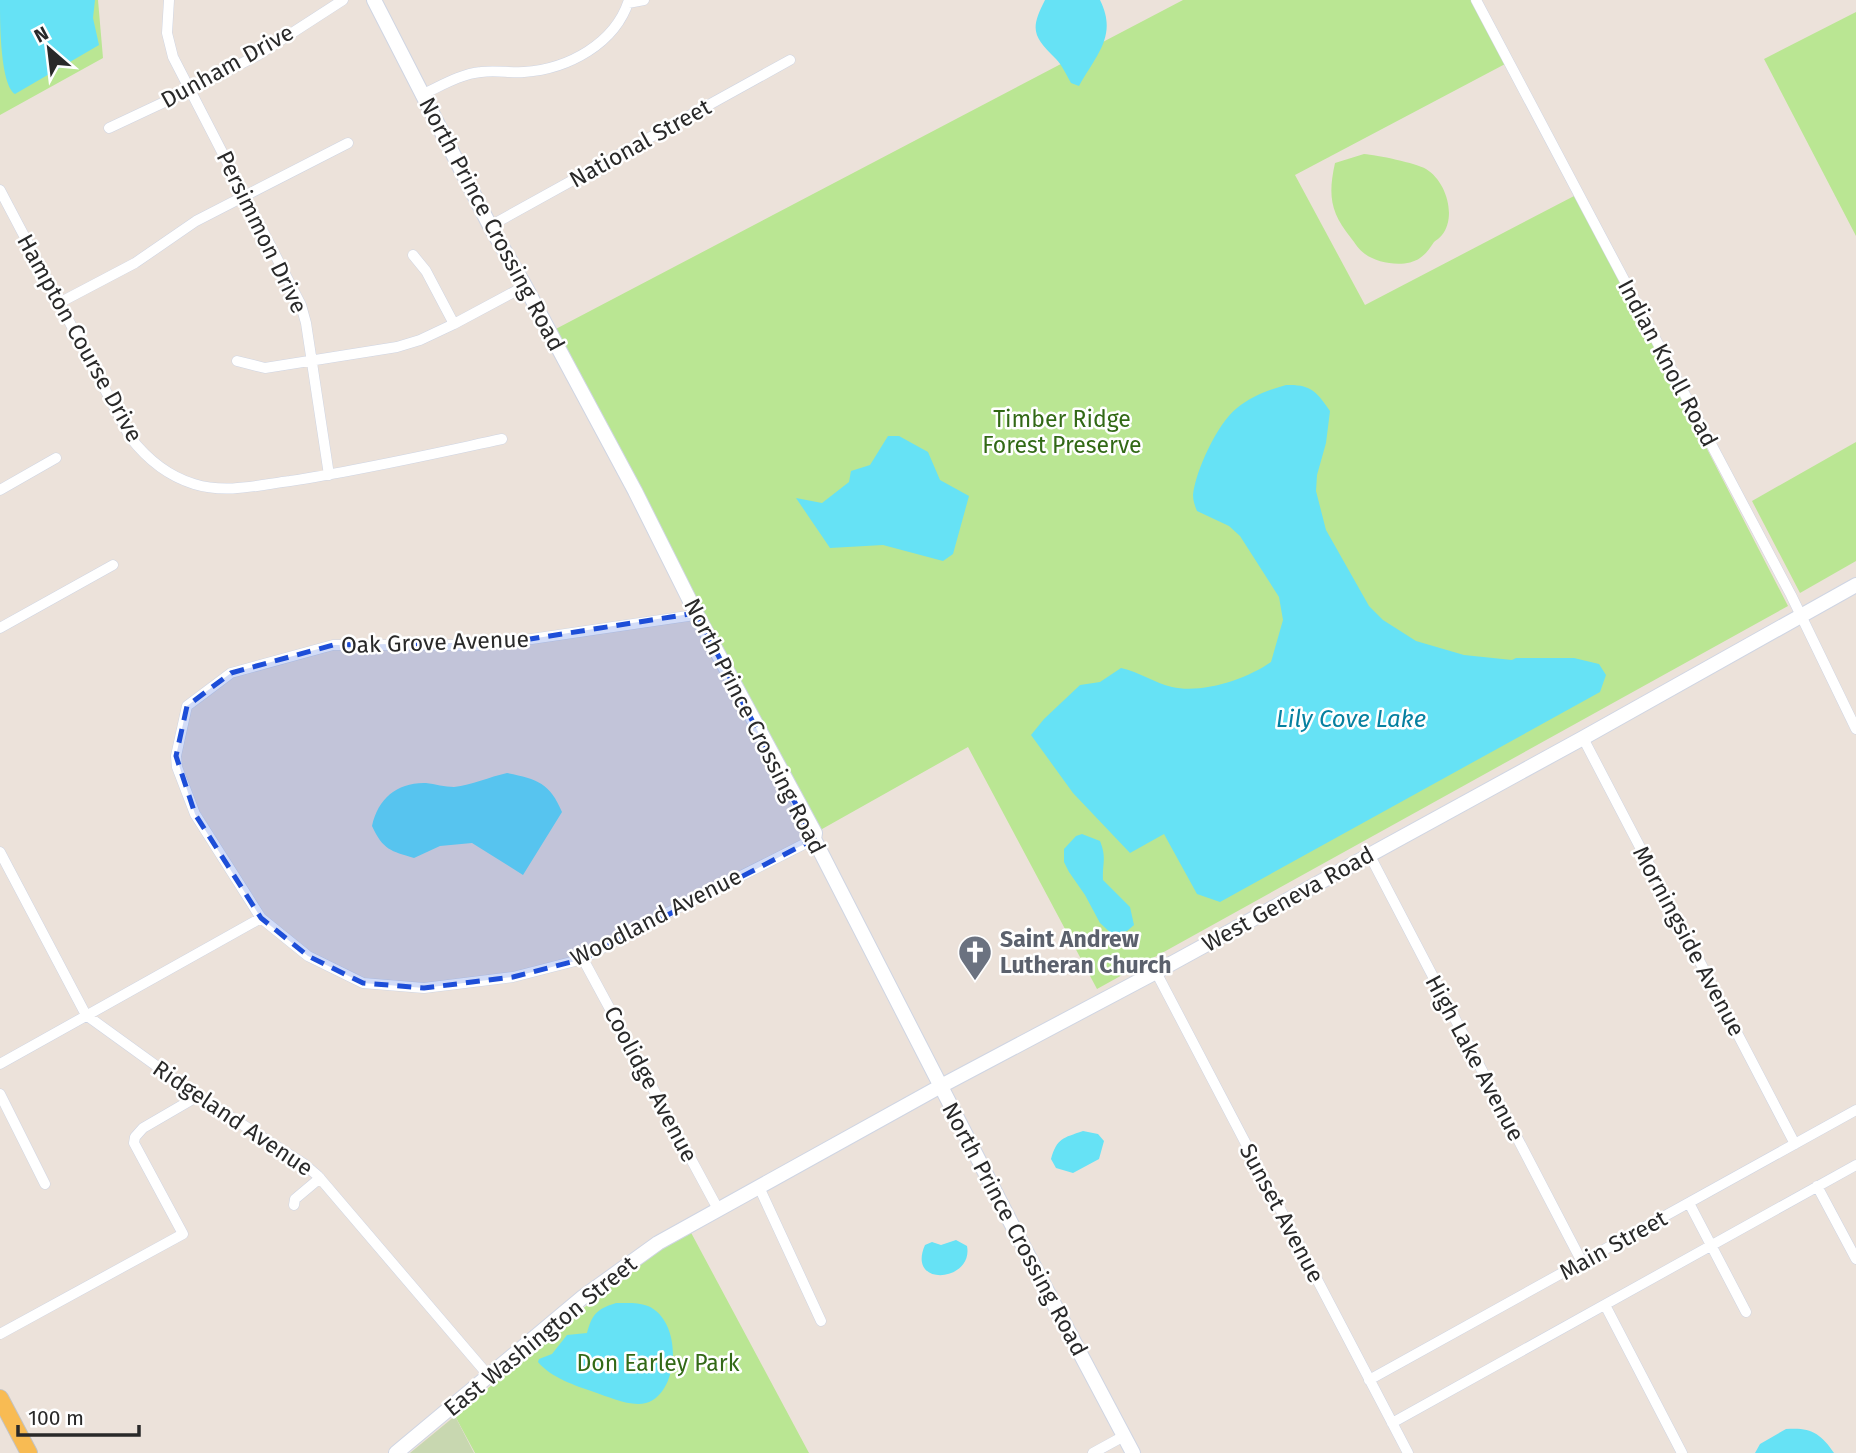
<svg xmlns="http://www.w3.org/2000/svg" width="1856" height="1453" font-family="'Fira Sans',sans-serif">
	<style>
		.green { fill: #bae693 }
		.cemetery { fill: #c8d7b0 }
		.water { fill: #66e2f5 }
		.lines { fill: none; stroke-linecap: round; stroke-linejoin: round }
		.street-casing { stroke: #cfd5e3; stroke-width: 11 }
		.secondary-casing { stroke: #cfd5e3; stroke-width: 16 }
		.primary-casing { stroke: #c3c3c3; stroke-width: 18 }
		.street { stroke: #fff; stroke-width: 10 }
		.secondary { stroke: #fff; stroke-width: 14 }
		.primary { stroke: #f8bb53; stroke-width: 16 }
		.marked { fill: #1d4ed8; fill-opacity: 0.2; stroke: #1d4ed8; stroke-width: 5; stroke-dasharray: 14 9; stroke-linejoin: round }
		.labels { text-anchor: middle; stroke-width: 5; stroke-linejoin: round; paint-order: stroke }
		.street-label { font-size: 23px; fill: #292929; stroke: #fff }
		.park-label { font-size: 23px; fill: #326916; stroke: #fff }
		.worship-label { font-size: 23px; font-weight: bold; fill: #5b616d; stroke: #fff; text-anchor: start }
		.water-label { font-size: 24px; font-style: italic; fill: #0680a0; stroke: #fff }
	</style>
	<rect width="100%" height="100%" fill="#ece2da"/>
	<path class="green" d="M0,0H98L103,58L0,115Z
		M1183,0H1474L1507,63L1295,175L1365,305L1576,195L1788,606L1097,989L968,747L815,833L550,332Z
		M1856,12V236L1764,59Z
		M1364,154C1377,155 1416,163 1426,169C1446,181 1457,216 1442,235C1440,238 1436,240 1434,242C1430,248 1426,254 1420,258C1406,268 1379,264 1365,254C1359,250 1355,243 1351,238C1330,212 1328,195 1335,163Z
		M1856,442V561L1800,593L1752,501Z
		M688,1227L809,1453H475L455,1416L581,1310Z"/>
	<path class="cemetery" d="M455,1416L474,1453H410Z"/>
	<path class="water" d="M0,0H95L93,18L99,45L15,94C0,84 0,20 0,0Z
		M1045,0H1100C1118,36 1096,55 1079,86L1071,83C1067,76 1062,65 1056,59C1034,37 1029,31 1045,0Z
		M1286,385C1311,384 1317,392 1330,411L1326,443L1317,475L1316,491L1326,530L1369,606L1383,620L1416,641L1464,655L1512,660L1516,658H1574L1599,664L1606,675L1600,692L1220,902L1197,894L1164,834L1130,853L1073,793L1031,735L1044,719L1080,685L1100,682L1121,668C1139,672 1155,683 1172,687C1202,694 1247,679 1271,662L1283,620L1279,597L1240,536L1229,526L1197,511C1195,506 1193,501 1193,495C1196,470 1217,424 1237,408C1252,396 1268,390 1286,385Z
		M888,436H899L928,452L940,480L969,496L953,554L943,561L883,545L830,548L796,498L822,503L849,482L851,471L870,465Z
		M507,773C537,779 550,783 562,812L523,875L472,843L440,846L414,858C391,851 383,850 372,826C378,798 398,782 426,783C435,784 445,787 454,787C472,785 489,777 507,773Z
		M1082,834L1100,841C1107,858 1102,864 1103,880L1130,907L1134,925L1127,931L1113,935L1100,923L1085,895L1069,872L1064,862V849L1076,836Z
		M1083,1131L1098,1134L1104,1141L1099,1159L1073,1173L1056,1168L1051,1159C1057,1138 1063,1138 1083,1131Z
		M956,1240L967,1246C974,1282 906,1288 925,1245L932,1242L941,1245Z
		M616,1303C626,1303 638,1302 648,1306C684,1322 679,1394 646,1403C630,1407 609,1397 594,1392C576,1386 550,1377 538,1362L539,1359L552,1354L567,1335L587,1333C592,1315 596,1309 616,1303Z
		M1786,1429C1810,1427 1821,1433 1834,1453H1755L1760,1444Z"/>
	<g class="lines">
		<g class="street-casing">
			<path id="street" d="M169,0L167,33L173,57L301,305L306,323L329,475
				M1476,0L1791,595L1856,729
				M628,3L644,0
				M421,95C441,86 460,74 481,72C496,70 510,73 524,72C568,69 615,44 629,0
				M109,128L190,90L258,55L343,0
				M0,190L130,437C147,459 168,476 194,484C226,494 259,485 290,481C362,470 432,454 502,439
				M490,226L790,60
				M413,255L426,271L454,324
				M59,303L135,263L196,221L348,143
				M237,361L265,368L397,347L420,340L454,324L525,286
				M0,490L56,458
				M696,613L688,616L511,642L480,645H333L231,673L187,706L176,756L177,767L195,814L261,918L308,956L363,983L424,988L513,977L583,959L640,927L814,839
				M0,628L113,565
				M1583,738L1795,1144
				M0,852L86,1015L198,1096L304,1164L318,1176L488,1375
				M1369,854L1582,1262
				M583,959L718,1209
				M1156,972L1408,1453
				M0,1064L261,918
				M0,1094L45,1184
				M1817,1186L1856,1259
				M759,1187L821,1321
				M1689,1203L1746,1312
				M294,1205L295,1199L320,1178
				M1605,1305L1682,1453
				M0,1334L183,1234L134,1143L135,1137L143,1128L198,1096
				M1369,1380L1856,1110
				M1392,1423L1856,1165
				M1093,1453L1124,1436"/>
		</g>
		<g class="secondary-casing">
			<path id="secondary" d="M374,0L490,226L525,286L635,491L696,613L815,833L814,839L1011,1223L1133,1453
				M396,1453L583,1297L658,1243L941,1086L1156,972L1583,738L1856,585"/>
		</g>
		<g class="primary-casing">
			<path id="primary" d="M0,1398L29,1453"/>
		</g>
		<use href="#street" class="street"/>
		<use href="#secondary" class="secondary"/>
		<use href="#primary" class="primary"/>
	</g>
	<path class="marked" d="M696,613L814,839L583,959L513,977L424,988L363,983L308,956L261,918L195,814L176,756L187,706L231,673L333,645L511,642Z"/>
	<defs>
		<g id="church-pin" transform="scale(1.75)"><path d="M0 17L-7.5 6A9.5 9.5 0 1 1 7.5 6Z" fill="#6b7280" stroke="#fff"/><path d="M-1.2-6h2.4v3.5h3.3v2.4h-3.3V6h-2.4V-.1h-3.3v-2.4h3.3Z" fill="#fff"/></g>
	</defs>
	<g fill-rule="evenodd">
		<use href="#church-pin" x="975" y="952"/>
	</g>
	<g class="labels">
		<g class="street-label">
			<text transform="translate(227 66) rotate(-29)" y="8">Dunham Drive</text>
			<text transform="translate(640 143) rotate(-29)" y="8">National Street</text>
			<text transform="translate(492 224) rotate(62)" y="8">North Prince Crossing Road</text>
			<text transform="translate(262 232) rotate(64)" y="8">Persimmon Drive</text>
			<text transform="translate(80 338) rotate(61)" y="8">Hampton Course Drive</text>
			<text transform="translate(1668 363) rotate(62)" y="8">Indian Knoll Road</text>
			<text transform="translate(435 642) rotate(-2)" y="8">Oak Grove Avenue</text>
			<text transform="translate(755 726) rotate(63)" y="8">North Prince Crossing Road</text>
			<text transform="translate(1288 899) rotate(-29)" y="8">West Geneva Road</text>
			<text transform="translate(656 917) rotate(-27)" y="8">Woodland Avenue</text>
			<text transform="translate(1689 941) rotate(62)" y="8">Morningside Avenue</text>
			<text transform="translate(1475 1058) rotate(62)" y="8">High Lake Avenue</text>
			<text transform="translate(651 1084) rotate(62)" y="8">Coolidge Avenue</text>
			<text transform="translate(233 1118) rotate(34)" y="8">Ridgeland Avenue</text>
			<text transform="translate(1282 1213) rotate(62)" y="8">Sunset Avenue</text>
			<text transform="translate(1015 1229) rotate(62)" y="8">North Prince Crossing Road</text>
			<text transform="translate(1613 1245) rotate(-29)" y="8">Main Street</text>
			<text transform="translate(540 1336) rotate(-39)" y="8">East Washington Street</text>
		</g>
		<g class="park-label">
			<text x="1062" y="427">Timber Ridge<tspan x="1062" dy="26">Forest Preserve</tspan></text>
			<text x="658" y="1371">Don Earley Park</text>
		</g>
		<g class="worship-label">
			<text x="1000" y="947">Saint Andrew<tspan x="1000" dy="26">Lutheran Church</tspan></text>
		</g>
		<g class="water-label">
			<text x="1351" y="727">Lily Cove Lake</text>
		</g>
	</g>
	<g transform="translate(49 49) rotate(332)" stroke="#ffffff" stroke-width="5" paint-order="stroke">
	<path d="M0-5L12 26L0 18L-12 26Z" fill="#292929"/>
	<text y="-10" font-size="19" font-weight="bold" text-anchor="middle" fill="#292929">N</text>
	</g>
	<path d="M18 1425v10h121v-10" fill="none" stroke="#292929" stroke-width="3.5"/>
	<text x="28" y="1425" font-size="21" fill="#292929" stroke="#ffffff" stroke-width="5" paint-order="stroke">100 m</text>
</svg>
